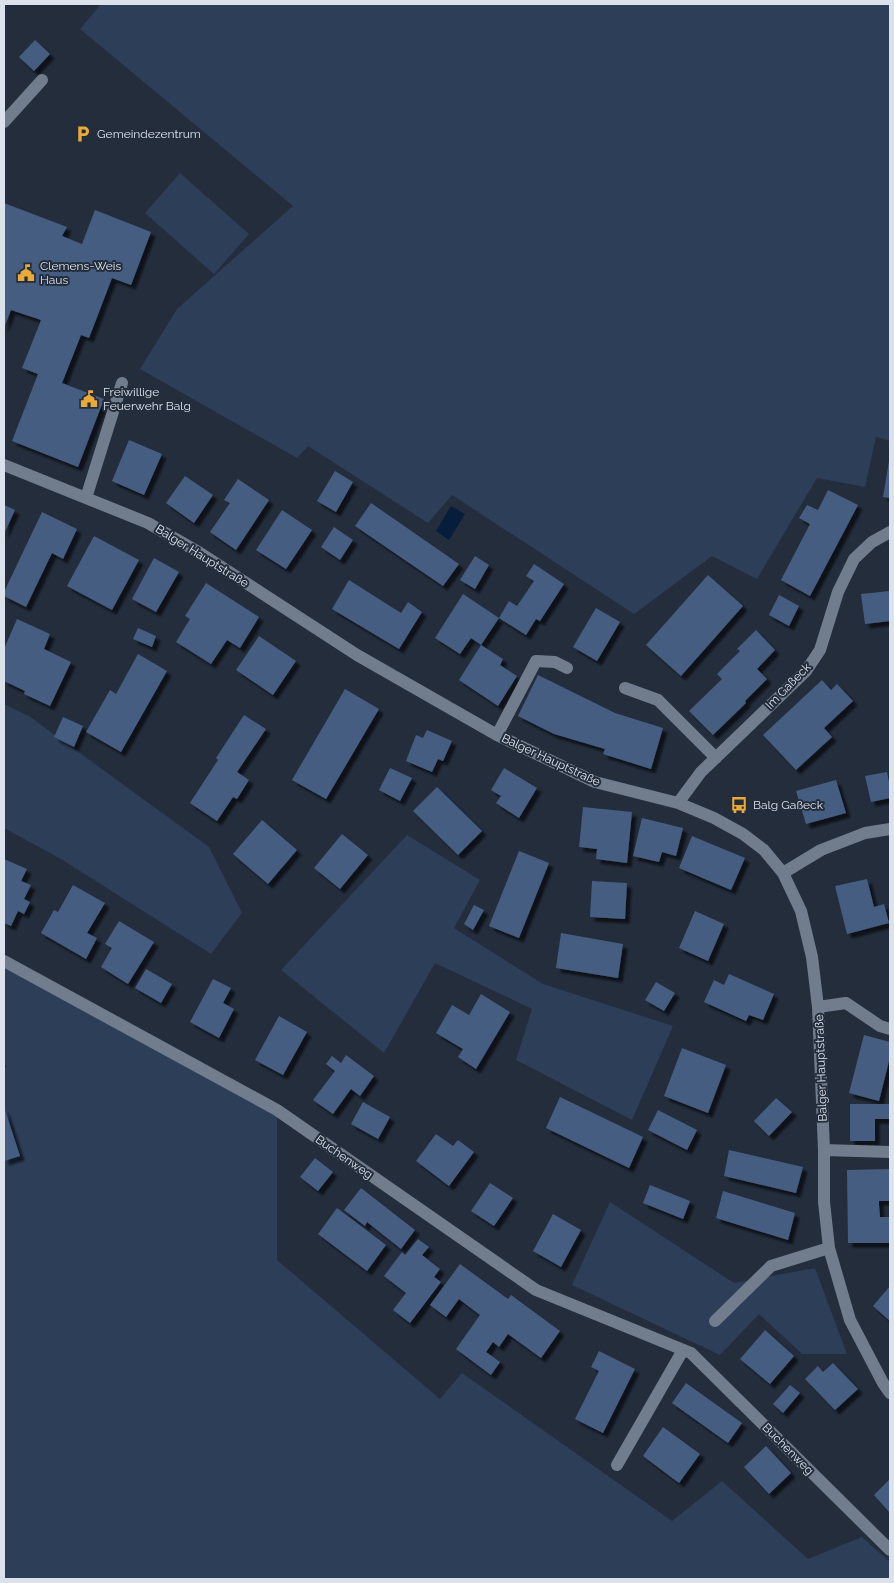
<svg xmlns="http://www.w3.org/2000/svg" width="894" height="1583" font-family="Raleway,sans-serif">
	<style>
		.green { fill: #2d3e58 }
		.water { fill: #071d3c }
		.building { fill: #455d81; filter: url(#shadow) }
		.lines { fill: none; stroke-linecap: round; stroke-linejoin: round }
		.minor { stroke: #717c8d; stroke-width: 12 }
		.labels { text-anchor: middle; stroke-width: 4; stroke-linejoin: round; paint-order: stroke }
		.poi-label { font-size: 12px; fill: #dce2ec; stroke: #232d3c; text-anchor: start }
		.street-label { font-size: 12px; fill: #dce2ec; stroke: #232d3c }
	</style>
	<defs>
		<filter id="shadow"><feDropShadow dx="4.5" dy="4.5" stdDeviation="1" flood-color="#0009"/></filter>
	</defs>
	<rect width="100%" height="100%" fill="#232d3c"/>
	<path class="green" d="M101,4H890V441L876,437L865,487L817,478L757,579L712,556L634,614L452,495L428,523L308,446L297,458L140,369L177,309L293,206L80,29Z
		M180,173L249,234L214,274L145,213Z
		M4,704L29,716L209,847L242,913L211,954L61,859L4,828Z
		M407,835L480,880L454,928L543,984L673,1026L632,1120L516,1060L532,1009L435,963L384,1053L281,970Z
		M4,961L277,1110V1260L440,1399L462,1373L672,1521L722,1481L808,1559L862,1537L890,1562V1579H4V1068L7,1067L4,1063Z
		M610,1202L734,1283L815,1268L847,1354H802L759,1314L720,1355L572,1285Z"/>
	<path class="water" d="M451,506L465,514L449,540L436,531Z"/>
	<path class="building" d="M35,40L50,54L34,71L19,57Z
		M4,203L67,227L62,236L82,244L95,210L151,232L131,285L112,278L89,338L81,335L62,383L104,399L78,467L12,441L38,374L22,368L41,320L11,310L4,328Z
		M129,440L162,454L144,495L112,481Z
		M889,461H890V498L883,497Z
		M335,471L353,482L336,512L317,501Z
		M185,476L213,495L194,523L166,503Z
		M238,479L269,500L236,550L210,532L230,503L224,500Z
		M828,490L858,505L810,596L781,580L810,524L799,518L807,505L818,510Z
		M371,503L459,564L443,586L355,526Z
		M4,505L15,510L4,534Z
		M282,510L312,530L286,569L256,550Z
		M42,512L77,529L63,559L52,553L26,607L4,596V592Z
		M334,527L353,540L340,560L321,547Z
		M94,536L139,560L112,610L67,586Z
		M475,556L489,565L475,589L460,580Z
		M154,558L179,572L156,612L132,599Z
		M534,564L564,584L540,621L536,619L526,635L499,618L481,645L471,638L460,654L435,638L463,594L499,618L509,601L517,606L534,581L526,576Z
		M708,575L743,606L681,676L646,645Z
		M349,580L401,613L408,602L422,612L399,649L332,609Z
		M206,583L259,617L240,648L227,640L211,664L176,642L190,619L185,616Z
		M890,591V621L865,624L861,594Z
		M779,595L799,606L789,626L769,615Z
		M596,608L620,622L597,661L573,647Z
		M17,619L50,634L44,649L71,662L50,706L24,694L25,691L4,681V649Z
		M138,628L156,636L152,647L133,639Z
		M756,630L775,650L757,669L767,679L745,701L746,703L713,735L689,711L722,679L717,674L740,651L737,649Z
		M259,636L296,661L273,695L236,670Z
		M481,645L503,659L500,665L517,676L498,706L459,680Z
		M138,654L167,671L121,752L86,732L110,690L116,694Z
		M538,675L615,713L663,728L651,769L603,754L605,749L554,734L518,716Z
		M822,680L831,690L837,684L853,701L824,728L832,737L796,770L763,735Z
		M345,689L379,709L326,799L292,780Z
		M244,715L266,729L237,772L249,780L237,799L233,797L217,821L190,803L218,760L216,758Z
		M63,717L83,726L74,747L54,737Z
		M427,730L452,741L443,761L438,759L432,772L406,761L416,735L423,738Z
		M390,768L412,778L400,801L379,790Z
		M504,768L537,788L519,818L496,803L501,796L491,790Z
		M887,772L890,787V798L871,802L865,776Z
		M836,780L846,813L806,824L796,791Z
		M437,787L482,831L458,855L413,811Z
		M583,807L632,812L627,863L596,859L597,849L579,847Z
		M642,818L683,828L676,856L662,852L659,862L633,856Z
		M262,820L297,850L268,884L233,854Z
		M342,834L368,855L340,889L314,868Z
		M692,836L745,858L731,890L679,868Z
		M519,851L549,863L519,938L489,926Z
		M4,859L27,869L21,881L31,885L24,899L30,902L24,914L18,911L11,926L4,923Z
		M867,879L874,907L884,904L889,923L847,934L835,886Z
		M592,881L627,883L625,919L590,917Z
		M73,885L105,903L87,933L97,938L86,959L41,933L54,910L58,912Z
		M474,905L484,910L473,930L464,924Z
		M695,911L724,924L708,961L679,948Z
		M119,921L154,942L128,984L101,967L112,948L105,944Z
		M561,933L623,944L618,978L556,968Z
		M146,969L172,984L161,1003L135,988Z
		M729,974L774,994L763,1020L749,1015L746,1021L704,1002L714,980L724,985Z
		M213,979L231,988L223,1003L234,1009L219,1038L190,1022Z
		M656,982L675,993L664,1011L645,1000Z
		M481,994L510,1012L476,1069L458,1057L463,1049L436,1033L452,1005L469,1015Z
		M279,1016L307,1032L283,1075L255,1060Z
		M864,1035L890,1042V1057L879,1101L849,1093Z
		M682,1048L726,1065L708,1113L664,1096Z
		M346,1055L374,1076L360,1096L351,1089L333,1114L313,1100L335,1071L326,1064L332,1056L341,1063Z
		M560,1097L643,1137L629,1168L546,1128Z
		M776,1098L792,1112L769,1136L754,1121Z
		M363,1102L390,1117L378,1139L351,1124Z
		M850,1104H890V1119H875V1141H850Z
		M4,1107L20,1156L4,1161Z
		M658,1110L697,1130L687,1150L648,1130Z
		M436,1134L453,1146L458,1140L474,1152L449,1186L416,1161Z
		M729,1150L803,1167L796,1193L724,1176Z
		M315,1158L333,1172L318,1191L300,1177Z
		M890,1169V1201H879V1205L880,1217H890V1243H848L847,1170Z
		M490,1183L513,1198L494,1226L471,1211Z
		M650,1185L690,1201L683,1219L643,1203Z
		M361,1188L415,1230L401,1249L367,1222L365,1226L344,1210Z
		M723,1191L795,1213L788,1240L716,1218Z
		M337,1208L386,1245L367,1271L318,1234Z
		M553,1214L581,1230L561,1267L533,1251Z
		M418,1239L429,1247L422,1255L440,1269L434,1277L441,1282L410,1323L393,1310L406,1293L384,1276L402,1252L405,1255Z
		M460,1264L508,1299L511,1295L560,1331L541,1358L508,1334L499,1347L493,1342L486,1352L500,1362L491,1375L456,1349L480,1315L459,1299L446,1317L430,1305Z
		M890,1286V1321L873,1306Z
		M765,1330L794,1356L770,1384L740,1359Z
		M599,1351L635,1369L603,1433L575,1419L599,1371L591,1367Z
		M833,1363L858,1389L835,1410L805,1379L818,1366L823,1372Z
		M686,1383L742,1423L728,1443L672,1403Z
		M790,1385L800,1393L783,1413L773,1404Z
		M663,1427L700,1454L679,1483L643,1456Z
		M766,1446L791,1473L769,1494L744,1467Z
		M890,1479V1513L874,1495Z"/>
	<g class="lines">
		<path class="minor" d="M4,122L42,80
			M4,465L148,523L200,553L357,655L497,735L595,782L678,803L714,818L743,834L764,850L783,873L801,911L812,957L818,1007L824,1150V1202L829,1248L850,1320L883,1383L890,1393
			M86,498L122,383
			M625,688L658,700L716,758
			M497,735L536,661L555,662L567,668
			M678,803L701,772L806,671L820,650L838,592L854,559L872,542L890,532
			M783,873L821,850L865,833L890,829
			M4,961L277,1110L536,1290L691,1353L890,1550
			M818,1007L846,1003L880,1026L890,1029
			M824,1150L890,1152
			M715,1321L771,1266L829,1248
			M617,1465L683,1350"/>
	</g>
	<defs>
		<g id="parking-bare" transform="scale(1.35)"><path d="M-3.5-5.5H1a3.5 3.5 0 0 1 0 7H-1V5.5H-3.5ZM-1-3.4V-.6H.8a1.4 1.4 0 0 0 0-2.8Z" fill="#eaaa38" stroke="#232d3c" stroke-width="2.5" paint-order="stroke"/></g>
		<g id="civic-bare" transform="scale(1.35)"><path d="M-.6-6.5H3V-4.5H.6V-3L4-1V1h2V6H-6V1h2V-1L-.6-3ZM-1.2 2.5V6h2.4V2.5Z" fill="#eaaa38" stroke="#232d3c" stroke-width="2.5" paint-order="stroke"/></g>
		<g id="bus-bare" transform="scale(1.35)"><path d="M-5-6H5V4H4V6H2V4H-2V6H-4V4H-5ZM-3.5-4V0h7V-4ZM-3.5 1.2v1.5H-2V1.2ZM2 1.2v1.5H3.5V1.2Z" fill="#eaaa38" stroke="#232d3c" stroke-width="2.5" paint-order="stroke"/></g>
	</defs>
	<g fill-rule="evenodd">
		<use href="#parking-bare" x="83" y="134"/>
		<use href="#civic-bare" x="26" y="273"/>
		<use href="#civic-bare" x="89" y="399"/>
		<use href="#bus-bare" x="739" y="805"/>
	</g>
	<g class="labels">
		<g class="poi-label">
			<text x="97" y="138">Gemeindezentrum</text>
			<text x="40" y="270">Clemens-Weis<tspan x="40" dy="14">Haus</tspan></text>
			<text x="103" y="396">Freiwillige<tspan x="103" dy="14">Feuerwehr Balg</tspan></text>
			<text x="753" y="809">Balg Gaßeck</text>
		</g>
		<g class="street-label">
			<text transform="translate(202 556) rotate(32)" y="4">Balger Hauptstraße</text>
			<text transform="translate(788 686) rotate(-46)" y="4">Im Gaßeck</text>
			<text transform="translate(551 760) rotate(25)" y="4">Balger Hauptstraße</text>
			<text transform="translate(821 1068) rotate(-92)" y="4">Balger Hauptstraße</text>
			<text transform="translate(344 1157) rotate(35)" y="4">Buchenweg</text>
			<text transform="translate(788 1449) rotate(45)" y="4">Buchenweg</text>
		</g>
	</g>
	<rect width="894" height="1583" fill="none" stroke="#dce2ec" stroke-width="10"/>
</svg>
